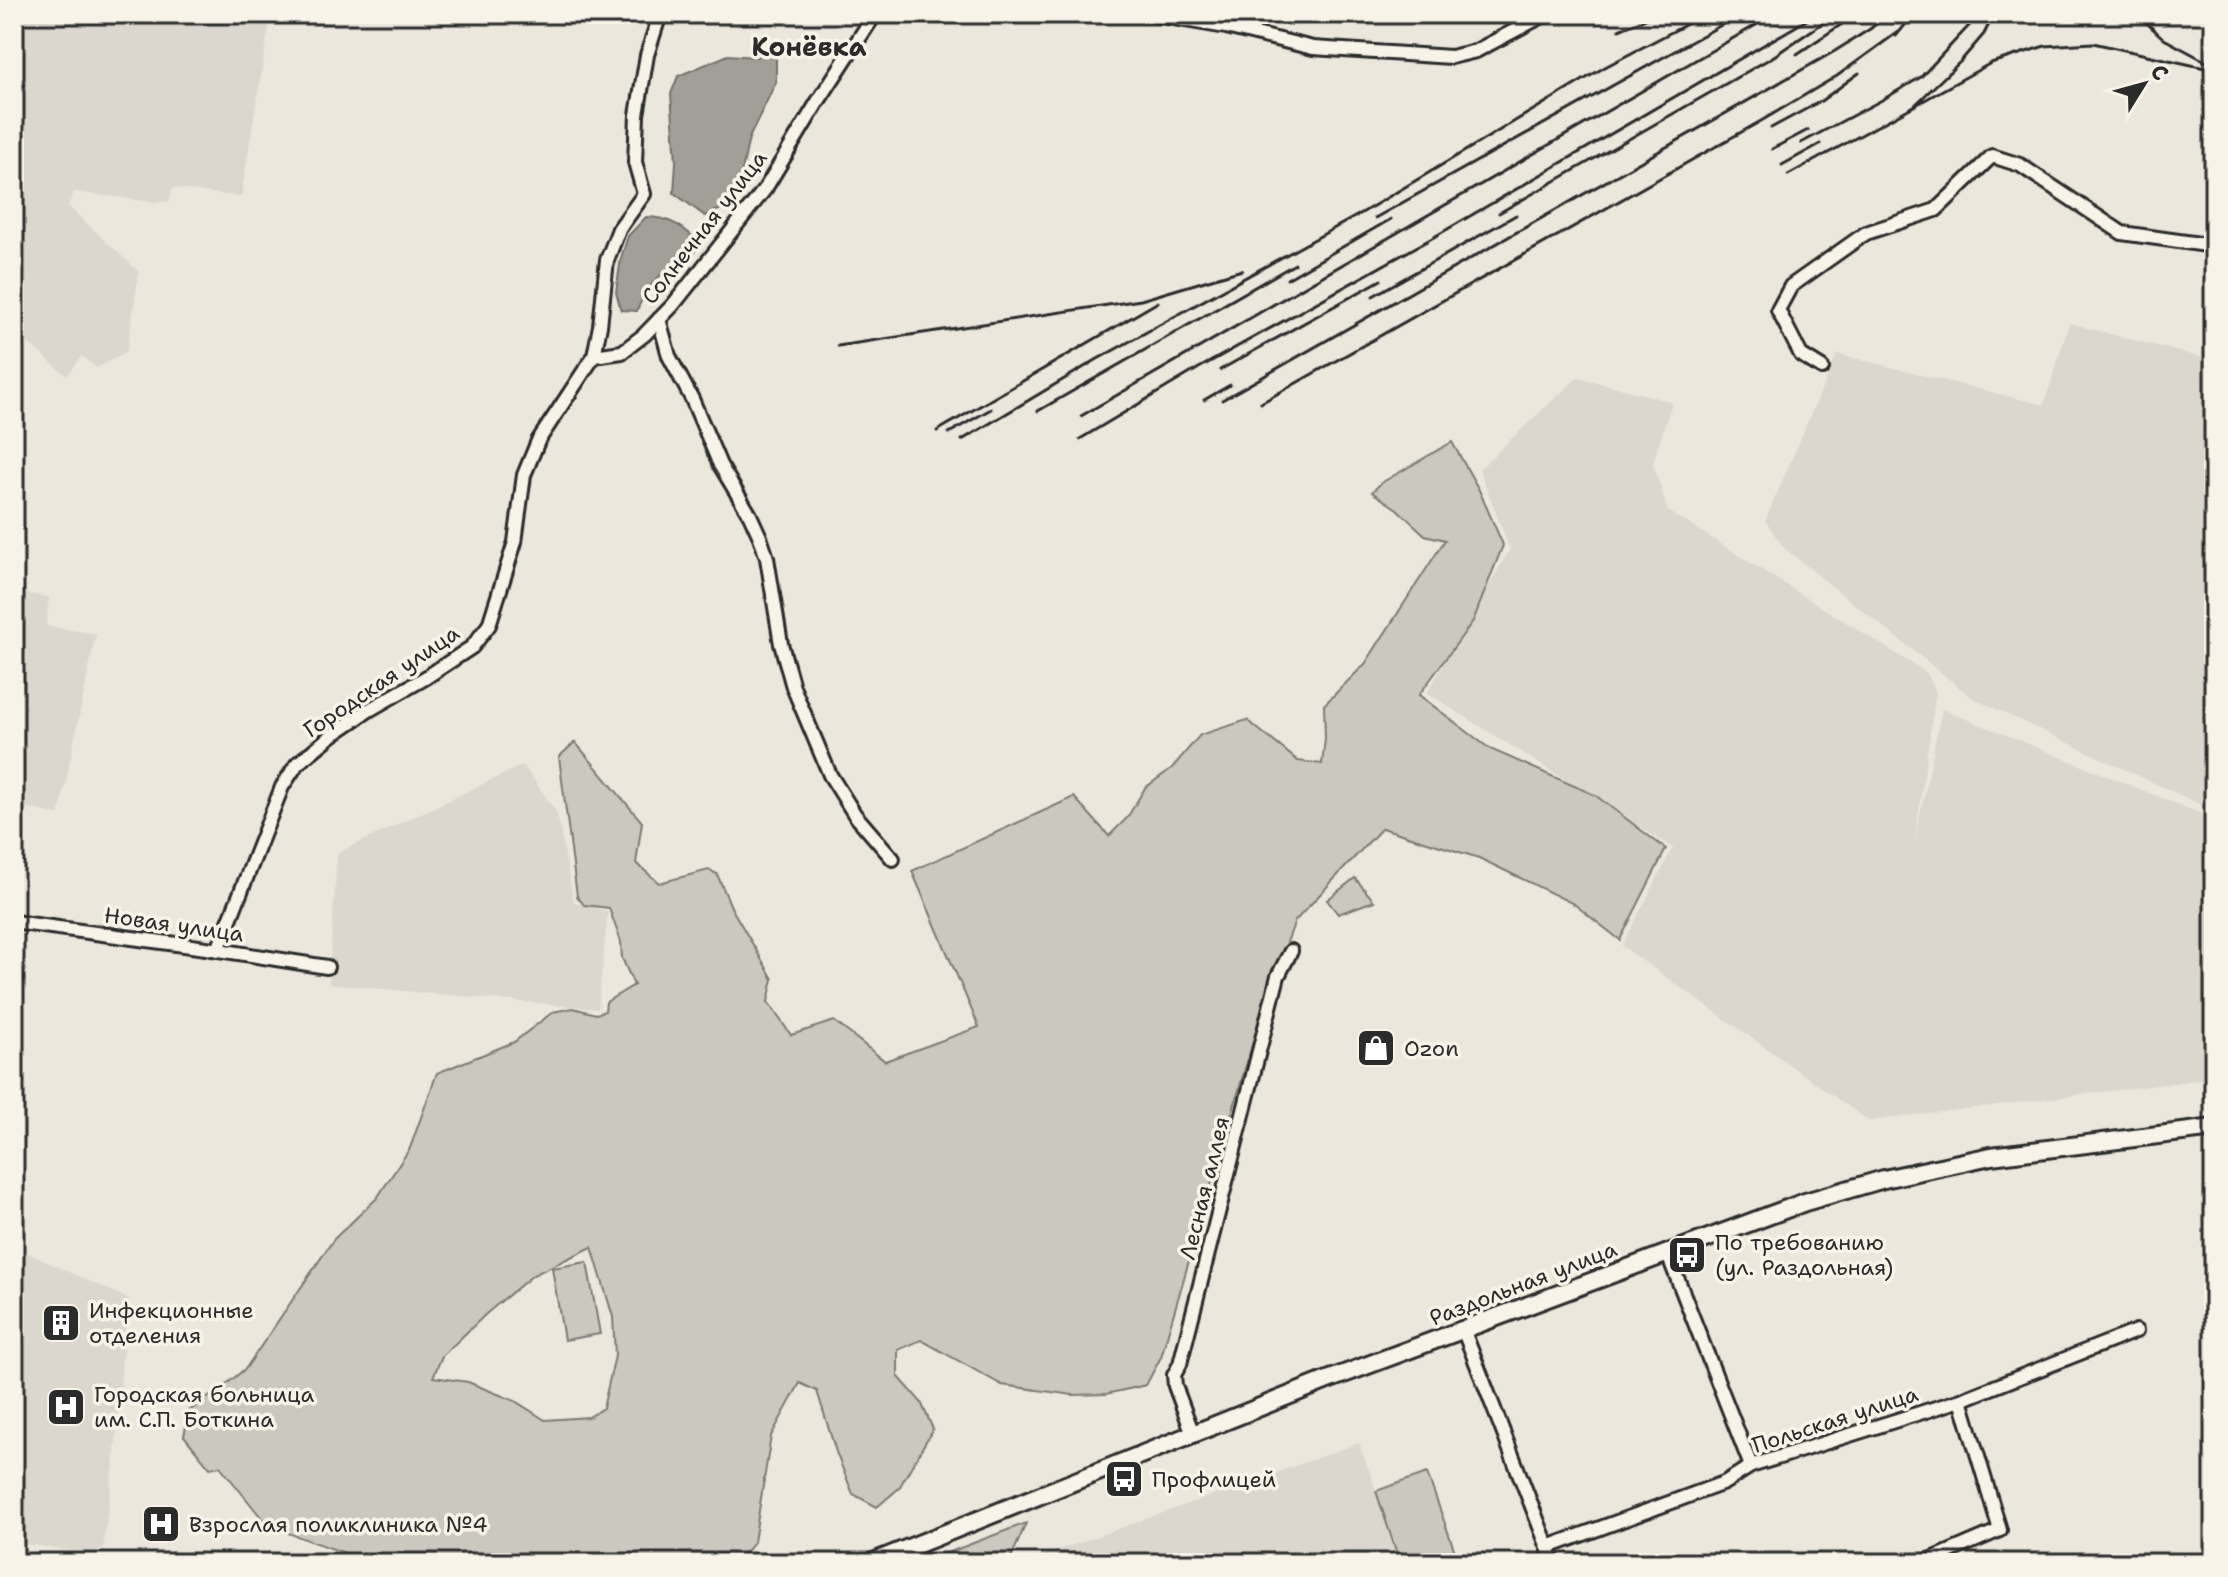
<svg xmlns="http://www.w3.org/2000/svg" width="2228" height="1577" font-family="'Shantell Sans',sans-serif">
	<style>
		.built { fill: #dbd7ce }
		.green { fill: #cbc8bf; stroke: #7b7a75; stroke-width: 2; fill-rule: evenodd }
		.water { fill: #a29f98; stroke: #72716c; stroke-width: 2 }
		.lines { fill: none; stroke-linecap: round; stroke-linejoin: round }
		.minor-casing { stroke: #2b2b2b; stroke-width: 18 }
		.major-casing { stroke: #2b2b2b; stroke-width: 22 }
		.minor { stroke: #f7f3e8; stroke-width: 12 }
		.major { stroke: #f7f3e8; stroke-width: 16 }
		.rail { stroke: #2b2b2b; stroke-width: 3 }
		.labels { text-anchor: middle; stroke-width: 7; stroke-linejoin: round; paint-order: stroke }
		.street-label { font-size: 22px; fill: #2b2b2b; stroke: #f7f3e8 }
		.poi-label { font-size: 22px; fill: #2b2b2b; stroke: #f7f3e8; text-anchor: start }
		.quarter-label { font-size: 26px; font-weight: bold; fill: #2b2b2b; stroke: #f7f3e8 }
	</style>
	<rect width="100%" height="100%" fill="#ebe7dd"/>
	<filter id="ink" filterUnits="userSpaceOnUse"><feTurbulence type="fractalNoise" baseFrequency=".0125" numOctaves="2"/><feDisplacementMap in="SourceGraphic" scale="16" xChannelSelector="R" yChannelSelector="G"/><feConvolveMatrix kernelMatrix="1 2 1 2 8 2 1 2 1" color-interpolation-filters="sRGB"/></filter>
	<g filter="url(#ink)">
		<path class="built" d="M14,14H271L241,197L173,188L169,202H155L74,192L68,206L139,272L127,351L97,368L82,356L67,376L14,331Z
			M2069,323L2214,361V811L1974,699L1785,549L1765,521L1837,354L2044,405Z
			M1578,377L1672,402L1653,463L1668,511L1927,673L1936,692L1914,843L1942,709L2214,819V1078L1869,1121L1622,946L1673,848L1427,693L1510,549L1479,469Z
			M14,592L49,597L46,626L96,634L59,815L18,806L14,816Z
			M523,765L557,813L574,902L608,912L598,1009L329,984L337,853Z
			M14,1247L129,1299L123,1349L114,1465L103,1548L93,1553L14,1543Z
			M1359,1443L1376,1490L1427,1473L1459,1563H1022Z"/>
		<path class="green" d="M1452,442L1479,490L1503,545L1473,621L1419,695L1490,749L1595,795L1666,849L1620,940L1574,904L1479,858L1382,828L1295,921L1263,1007L1161,1357L1146,1385L1106,1394L1073,1395L1002,1385L921,1340L898,1350V1376L921,1402L933,1429L899,1488L877,1507L853,1494L837,1455L817,1391L800,1383L771,1436L754,1542L736,1563H373L268,1526L220,1466L210,1468L184,1436L189,1411L223,1387L246,1368L334,1239L377,1198L410,1148L437,1073L514,1042L553,1012L573,1008L596,1014L605,1011L606,1002L634,985L622,958L621,942L609,908L584,905L577,896L559,757L575,742L642,822L636,863L659,883L709,870L717,874L732,909L773,979L768,1002L791,1035L834,1021L885,1061L979,1027L912,871L1074,797L1109,836L1127,818L1145,788L1172,768L1200,735L1247,720L1298,761L1322,764L1325,739L1324,705L1365,664L1445,540L1425,535L1397,509L1372,492L1381,483ZM592,1247L613,1317L615,1356L603,1408L589,1417L545,1420L515,1401L468,1382L433,1377L442,1356L487,1313L533,1275Z
			M1355,878L1374,901L1338,914L1327,900Z
			M587,1262L600,1334L564,1340L552,1268Z
			M1427,1473L1459,1563H1400L1376,1491Z
			M1026,1523L1009,1563H921Z"/>
		<path class="water" d="M766,49L776,59V82L749,138L741,175L728,206L705,216L674,193L676,162L671,94L678,76L728,55L757,57Z
			M646,217C669,217 686,227 700,245C691,258 685,256 674,264C656,277 644,291 637,311L621,310L616,292L621,258L628,236Z"/>
		<g class="lines">
			<g class="minor-casing">
				<path id="minor" d="M1149,14L1226,27L1313,48L1451,57L1476,51L1546,14
					M659,319L669,356L692,399L720,465L750,515L760,537L767,558L781,644L793,687L830,775L855,815L893,859
					M594,356L622,352L644,335L673,305L765,189L817,103L875,14
					M1822,368L1801,355L1778,310L1791,286L1866,233L1936,210L1992,156L2020,165L2122,233L2214,246
					M14,922L206,948L327,967
					M218,950L282,787L297,764L332,735L369,710L425,678L472,647L489,625L515,542L524,475L538,441L594,356L600,326L607,260L619,229L644,194L635,162L637,115L647,55L660,14
					M1667,1252L1751,1466
					M1463,1329L1554,1563
					M1193,1434L1175,1386L1174,1375L1180,1364L1278,976L1291,951
					M1548,1547L1724,1483L1751,1466L1961,1400L2136,1331
					M1923,1563L2000,1530L1961,1400"/>
			</g>
			<g class="major-casing">
				<path id="major" d="M871,1563L1325,1381L1805,1202L1884,1179L1991,1156L2214,1128"/>
			</g>
			<use href="#minor" class="minor"/>
			<use href="#major" class="major"/>
			<path class="rail" d="M2137,14L2164,39L2207,62
				M1619,30L1657,14
				M1896,36L1914,14
				M1797,54L1857,14
				M1914,106L1991,63L2045,46L2093,43L2214,70
				M1771,128L1821,101L1859,73
				M1801,143L1882,100L1921,77L1980,14
				M1772,149L1808,130
				M1782,165L1820,144
				M1788,175L1914,106L1960,62L1984,34L1994,14
				M1499,213L1771,58L1836,14
				M1375,218L1741,14
				M1287,279L1391,219
				M1373,296L1516,215
				M838,346L1141,300L1242,270
				M1220,370L1381,280
				M1204,400L1230,385
				M1222,400L1835,51L1870,29L1888,14
				M1261,403L1761,121L1837,76L1902,29
				M1038,411L1295,264
				M1081,416L1775,14
				M937,431L1158,302
				M949,433L991,409
				M1080,439L1199,368L1434,237L1817,14
				M962,440L1096,360L1360,214L1605,67L1706,14"/>
		</g>
	</g>
	<defs>
		<g id="shop-square" transform="scale(2)"><rect x="-9" y="-9" width="18" height="18" rx="4" fill="#2b2b2b" stroke="#f7f3e8"/><path d="M-5-2.5h2.3a2.7 3.5 0 0 1 5.4 0H5L5.5 6h-11ZM-1.5-2.5h3a1.5 2.3 0 0 0-3 0Z" fill="#fff"/></g>
		<g id="bus-square" transform="scale(2)"><rect x="-9" y="-9" width="18" height="18" rx="4" fill="#2b2b2b" stroke="#f7f3e8"/><path d="M-5-6H5V4H4V6H2V4H-2V6H-4V4H-5ZM-3.5-4V0h7V-4ZM-3.5 1.2v1.5H-2V1.2ZM2 1.2v1.5H3.5V1.2Z" fill="#fff"/></g>
		<g id="building-square" transform="scale(2)"><rect x="-9" y="-9" width="18" height="18" rx="4" fill="#2b2b2b" stroke="#f7f3e8"/><path d="M-4-6H4V6H1V3H-1V6H-4ZM-2.5-4.3h1.7v1.8h-1.7ZM.8-4.3h1.7v1.8H.8ZM-2.5-1h1.7V.8h-1.7ZM.8-1h1.7V.8H.8Z" fill="#fff"/></g>
		<g id="hospital-square" transform="scale(2)"><rect x="-9" y="-9" width="18" height="18" rx="4" fill="#2b2b2b" stroke="#f7f3e8"/><path d="M-5-5h3v3.5h4V-5h3V5h-3V1.5h-4V5h-3Z" fill="#fff"/></g>
	</defs>
	<g fill-rule="evenodd">
		<use href="#shop-square" x="1376" y="1048"/>
		<use href="#bus-square" x="1687" y="1255"/>
		<use href="#building-square" x="61" y="1323"/>
		<use href="#hospital-square" x="66" y="1407"/>
		<use href="#bus-square" x="1124" y="1479"/>
		<use href="#hospital-square" x="161" y="1524"/>
	</g>
	<g class="labels">
		<g class="street-label">
			<text transform="translate(704 227) rotate(-52)" y="8">Солнечная улица</text>
			<text transform="translate(381 681) rotate(-34)" y="8">Городская улица</text>
			<text transform="translate(174 924) rotate(8)" y="8">Новая улица</text>
			<text transform="translate(1204 1188) rotate(-76)" y="8">Лесная аллея</text>
			<text transform="translate(1523 1283) rotate(-21)" y="8">Раздольная улица</text>
			<text transform="translate(1835 1419) rotate(-18)" y="8">Польская улица</text>
		</g>
		<g class="poi-label">
			<text x="1404" y="1056">Ozon</text>
			<text x="1715" y="1250">По требованию<tspan x="1715" dy="25">(ул. Раздольная)</tspan></text>
			<text x="89" y="1318">Инфекционные<tspan x="89" dy="25">отделения</tspan></text>
			<text x="94" y="1402">Городская больница<tspan x="94" dy="25">им. С.П. Боткина</tspan></text>
			<text x="1152" y="1487">Профлицей</text>
			<text x="189" y="1532">Взрослая поликлиника №4</text>
		</g>
		<g class="quarter-label">
			<text x="809" y="56">Конёвка</text>
		</g>
	</g>
	<rect width="2228" height="1577" fill="none" stroke="#f7f3e8" stroke-width="48"/>
	<rect x="24" y="24" width="2180" height="1529" fill="none" stroke="#2b2b2b" stroke-width="3" filter="url(#ink)"/>
	<g transform="translate(2144 84) rotate(53)" stroke="#f7f3e8" stroke-width="6" paint-order="stroke">
	<path d="M0-6L14 30L0 20L-14 30Z" fill="#2b2b2b"/>
	<text y="-12" font-size="22" font-weight="bold" text-anchor="middle" fill="#2b2b2b">С</text>
	</g>
</svg>
